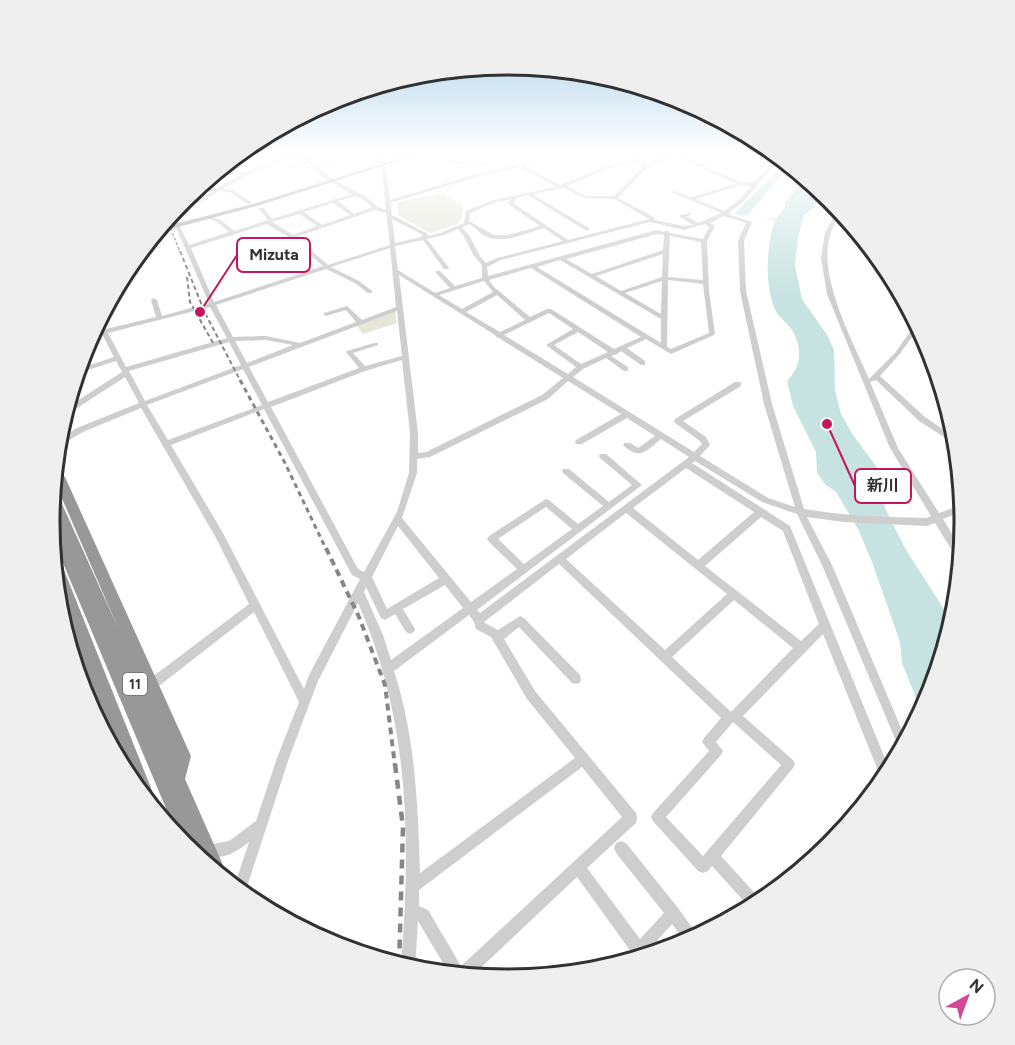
<svg xmlns="http://www.w3.org/2000/svg" width="1015" height="1045" font-family="Figtree,'Noto Sans JP',sans-serif">
	<style>
		.green { fill: #e7e6db }
		.water { fill: #c7e3e1 }
		.lines { fill: none; stroke-linecap: round; stroke-linejoin: round }
		.minor { fill: #cecece; fill-rule: evenodd }
		.major { fill: #a9a9a9; fill-rule: evenodd }
		.highway { fill: #989898; fill-rule: evenodd }
		.rail-far4 { stroke: #868686; stroke-width: 1.5; stroke-dasharray: 3 2; stroke-linecap: butt }
		.rail-far3 { stroke: #868686; stroke-width: 2; stroke-dasharray: 4.5 3; stroke-linecap: butt }
		.rail-far2 { stroke: #868686; stroke-width: 3; stroke-dasharray: 5 4; stroke-linecap: butt }
		.rail-far1 { stroke: #868686; stroke-width: 4; stroke-dasharray: 7 5; stroke-linecap: butt }
		.rail { stroke: #868686; stroke-width: 4.5; stroke-dasharray: 9 7; stroke-linecap: butt }
		.labels { text-anchor: middle; stroke-width: 6; stroke-linejoin: round; paint-order: stroke }
		.shield { fill: #fff; stroke: #6f6f6f; stroke-width: 1.5 }
		.shield-label { font-size: 14px; font-weight: bold; fill: #313131 }
		.rim { fill: none; stroke: #313131; stroke-width: 3 }
		.leader { fill: none; stroke: #c2185b; stroke-width: 2 }
		.callout-dot { fill: #c2185b; stroke: #fff; stroke-width: 2 }
		.callout { fill: #fff; stroke: #c2185b; stroke-width: 2 }
		.callout-label { font-size: 16px; text-anchor: middle; font-weight: bold; fill: #313131 }
	</style>
	<rect width="100%" height="100%" fill="#fff"/>
	<path class="green" d="M443,193L463,206L462,218L458,224L430,233L399,216L397,202Z
		M395,311L397,323L363,334L356,325Z"/>
	<path class="water" d="M786,162L790,165L747,216L734,214Z
		M806,177L822,191L814,208L804,215L798,238L795,266L802,299L827,335L834,350L835,390L841,414L853,435L879,470L885,508L906,550L953,623L931,698L922,713L902,663L900,642L872,562L858,529L836,492L826,485L817,473L816,452L793,406L787,381C801,366 803,349 792,330C788,324 781,319 777,313C764,291 766,244 775,221L764,218L776,219L785,207V203Z"/>
	<g class="lines">
		<path class="minor" d="M294,152H303L301,154L305,156L329,152V153L308,158L314,163L338,158V160L316,165C332,181 347,186 366,197C375,203 374,206 386,210L380,152H384L390,200L480,173L531,162L562,152H567L524,166L560,185L601,168L631,160L629,155L633,152H637L633,155L636,160L646,164L670,153L668,152H678L677,153L741,183C758,184 764,172 774,160L762,163L757,152H761L765,160L778,155L781,157L744,201L728,214L752,222L744,241L746,291L772,404L804,509C845,516 886,517 926,518L931,516L890,448L827,294L821,258L825,233L838,208L842,211C838,218 834,225 831,232C816,275 852,339 869,379L895,353L917,322L920,326L899,355L880,376L925,417L957,439L958,446L919,421L876,380L870,382L898,448L939,513L964,504V511L943,519L963,552L962,563L959,562L935,523L927,526L844,522L807,517L832,565L907,742L901,753L822,565L797,514L762,502L695,461L692,463L790,526L891,773L883,783L823,634L743,716L793,760L795,764L793,768L721,856L762,901V903L751,909L712,866L708,871L703,873L698,871L653,821L651,817L653,813L709,751L702,742L704,738L721,718L559,564L484,622L485,623L498,630L520,616L524,618L580,675L581,679L580,683L576,684L572,683L519,627L504,639L535,691L636,813L637,818L636,823L587,868L640,939L664,913L616,853L614,848L616,843L621,841L626,843L678,908L699,937L687,943L672,924L648,951L651,955L637,960L577,877L471,977L450,975L418,921L415,969V971L401,966C411,841 410,720 358,603L318,681L289,758L244,896L234,887L249,842C235,853 219,863 202,853L200,848L202,843L207,841L213,844L229,841L256,821L277,758L299,702L254,612L155,689L151,690L147,689L145,685L147,681L249,604L216,538L141,408L83,432L57,447L58,440L77,428L139,403L125,377L68,414H64L66,408L122,372L116,361L76,374L78,369L114,357L102,334L90,337L92,333L100,331L97,324L99,319L106,329L156,317L151,300L154,298L157,300L162,316L209,303L178,232L169,216L172,213L213,191L195,189L198,187L217,188L242,174H214L217,172H247ZM297,155L307,161L288,167V169L309,163L323,178L352,194L272,219L264,208H260L259,209L268,220L234,231L221,220L208,216V218L217,222L229,232L189,245L175,216L219,191L230,192L247,204H251V202L233,190L223,189L248,175ZM673,155L736,184L691,197L675,191L671,192L721,213L698,223L686,216L691,215V213L680,215V217L693,225L684,226L655,220L654,217L618,198L648,167ZM634,162L643,166L614,196H586L567,186L605,170ZM520,167L556,187L493,200L466,211L464,223L440,233L428,236V234L392,215L390,203L483,175ZM740,185L751,186L740,199L724,211L696,199ZM563,188L585,198L614,199L649,219L568,240L513,203L519,197L528,195L585,230H589V228L532,194ZM356,196L365,201L372,207L354,214L338,201ZM512,199L508,202V204L540,226L508,235H494L469,221L470,213L496,202ZM333,203L350,215L322,225L304,212ZM375,210L386,213L390,245L328,265L296,237ZM299,214L317,226L293,235L272,222ZM724,216L746,223L738,241L740,291L764,404L795,507L768,498L700,456L710,445L706,437L683,421L741,386V382H735L675,419L674,421L675,423L700,441L702,444L694,452L573,377L583,369L606,358L624,371H628V367L611,356L617,354L621,351L641,365H645V361L627,348L646,339L671,354L714,335L715,334L709,291L707,241L715,226L710,223ZM392,219L423,235L421,237L395,243ZM650,222L684,230L705,224L709,227L703,239L670,233L667,230L664,232L657,230L488,276L487,267L501,260ZM267,224L290,238L323,266L214,302L191,248ZM469,224C475,227 479,233 485,236C503,245 526,233 544,228L563,241L497,258L486,263C475,253 474,237 462,228ZM458,229L464,236L474,256L482,265V278L455,286L440,271H436V273L450,288L435,293L398,270L395,246L423,240L444,269H448L449,268L427,239L444,235ZM657,234L664,235L663,250L592,274L566,259ZM670,236L701,242L703,280L668,277ZM390,248L396,307L362,320L347,306L324,313L323,314L326,316L346,310L356,322L300,343L266,336L233,337L216,305L326,269L355,283L368,293H372V291L359,281L331,267ZM663,254L662,277L621,291L596,276ZM560,260L661,319V343L537,267ZM531,268L641,337L614,349L551,309H547L530,317L494,287L489,280ZM399,275L495,335L496,337L499,338L563,378L542,395L426,452L418,453V433ZM668,280L703,284L709,333L671,349L667,347ZM484,281L493,292L462,309L439,295ZM662,281L661,314L625,293ZM497,295L525,320L500,332L466,312ZM210,307L227,338L126,367L108,333ZM397,311L402,356L365,366L353,353L378,345V343H374L347,351L346,352L359,368L268,402L249,367ZM549,313L573,329L546,345L576,367L568,374L504,335ZM578,332L608,352L581,364L554,345ZM266,340L293,345L247,363L235,341ZM229,342L241,365L145,401L129,371ZM402,360L410,433L409,473L397,512L364,572L358,569L271,407L365,371ZM243,369L262,405L168,440L147,405ZM568,381L621,414L576,440L575,442L576,444H582L627,418L655,436L638,448L630,443H624L623,445C640,461 646,451 661,439L689,457L480,613L477,610L642,485L606,454H600L599,456L600,458L632,485L609,502L569,469H563L562,471L563,473L603,506L578,524L549,500L546,499L489,536L487,539L489,542L517,569L471,602L402,518L417,473V459L430,457L548,399ZM264,409L352,575L360,579L309,675L304,689L223,533L171,445ZM686,468L754,512L698,560L633,508ZM546,507L572,529L524,564L498,539ZM626,513L727,594L665,650L566,559ZM761,517L783,531L819,624L801,641L705,566ZM398,526L439,578L387,609L372,577ZM445,585L463,608L391,660L383,635L364,592L366,587L381,618L385,620L395,614L406,632L410,634L414,632L415,629L403,609ZM734,600L793,648L731,712L672,657ZM469,615L474,622L476,629L491,637L527,699L575,758L420,873C418,805 415,735 394,671ZM733,722L781,765L703,856L666,817L721,755L723,751L716,742ZM582,767L622,817L461,966L428,910L419,906V890Z
			M358,152H362L363,154L359,155Z
			M452,160L485,163L487,164L485,165L450,162Z
			M156,233L158,234L157,235L150,243H147Z"/>
		<path class="major" d="M419,152H426L257,206L156,233L159,228L253,204Z"/>
		<path class="highway" d="M55,469L65,477L191,756L185,779L227,874L225,880L181,844L50,532L53,490L58,495L119,630L54,480Z
			M53,554L58,556L60,560L157,803L154,810L130,781L122,759L118,762C91,711 62,654 57,596H60L56,586Z"/>
		<path class="rail-far4" d="M167,219L180,252"/>
		<path class="rail-far3" d="M180,251L205,313L241,382
			M187,277L190,302L213,343"/>
		<path class="rail-far2" d="M240,380L285,463L326,549"/>
		<path class="rail-far1" d="M326,548L359,617L385,685L395,766"/>
		<path class="rail" d="M395,764L403,827L399,966"/>
	</g>
	<linearGradient id="sky" x2="0" y2="1"><stop stop-color="#9bc7e5"/><stop offset="0.51" stop-color="#fff"/><stop offset="1" stop-color="#fff" stop-opacity="0"/></linearGradient>
	<rect width="1015" height="298" fill="url(#sky)"/>
	<g class="labels">
		<rect class="shield" x="123" y="673" width="24" height="22" rx="4.5"/>
		<g class="shield-label">
			<text x="135" y="689">11</text>
		</g>
	</g>
	<path d="M0 0H1015V1045H0ZM60 522a447 447 0 1 1 894 0a447 447 0 1 1-894 0Z" fill="#efefef" fill-rule="evenodd"/>
	<path class="rim" d="M60 522a447 447 0 1 1 894 0a447 447 0 1 1-894 0Z"/>
	<path class="leader" d="M200 312L237 255M827 424L855 486"/>
	<g class="callout-dot">
		<circle cx="200" cy="312" r="6"/>
		<circle cx="827" cy="424" r="6"/>
	</g>
	<g class="callout">
		<rect x="237" y="238" width="73" height="34" rx="6"/>
		<rect x="855" y="469" width="56" height="34" rx="6"/>
	</g>
	<g class="callout-label">
		<text x="274" y="260">Mizuta</text>
		<text x="883" y="491">新川</text>
	</g>
	<g transform="translate(967 997) rotate(41)"><circle r="28" fill="#ffffff" stroke="#adadad" stroke-width="1.5"/>
	<path d="M0-4.5L10 22L0 15L-10 22Z" fill="#d14994"/>
	<text y="-9" font-size="16" font-weight="bold" text-anchor="middle" fill="#313131">N</text>
	</g>
</svg>
